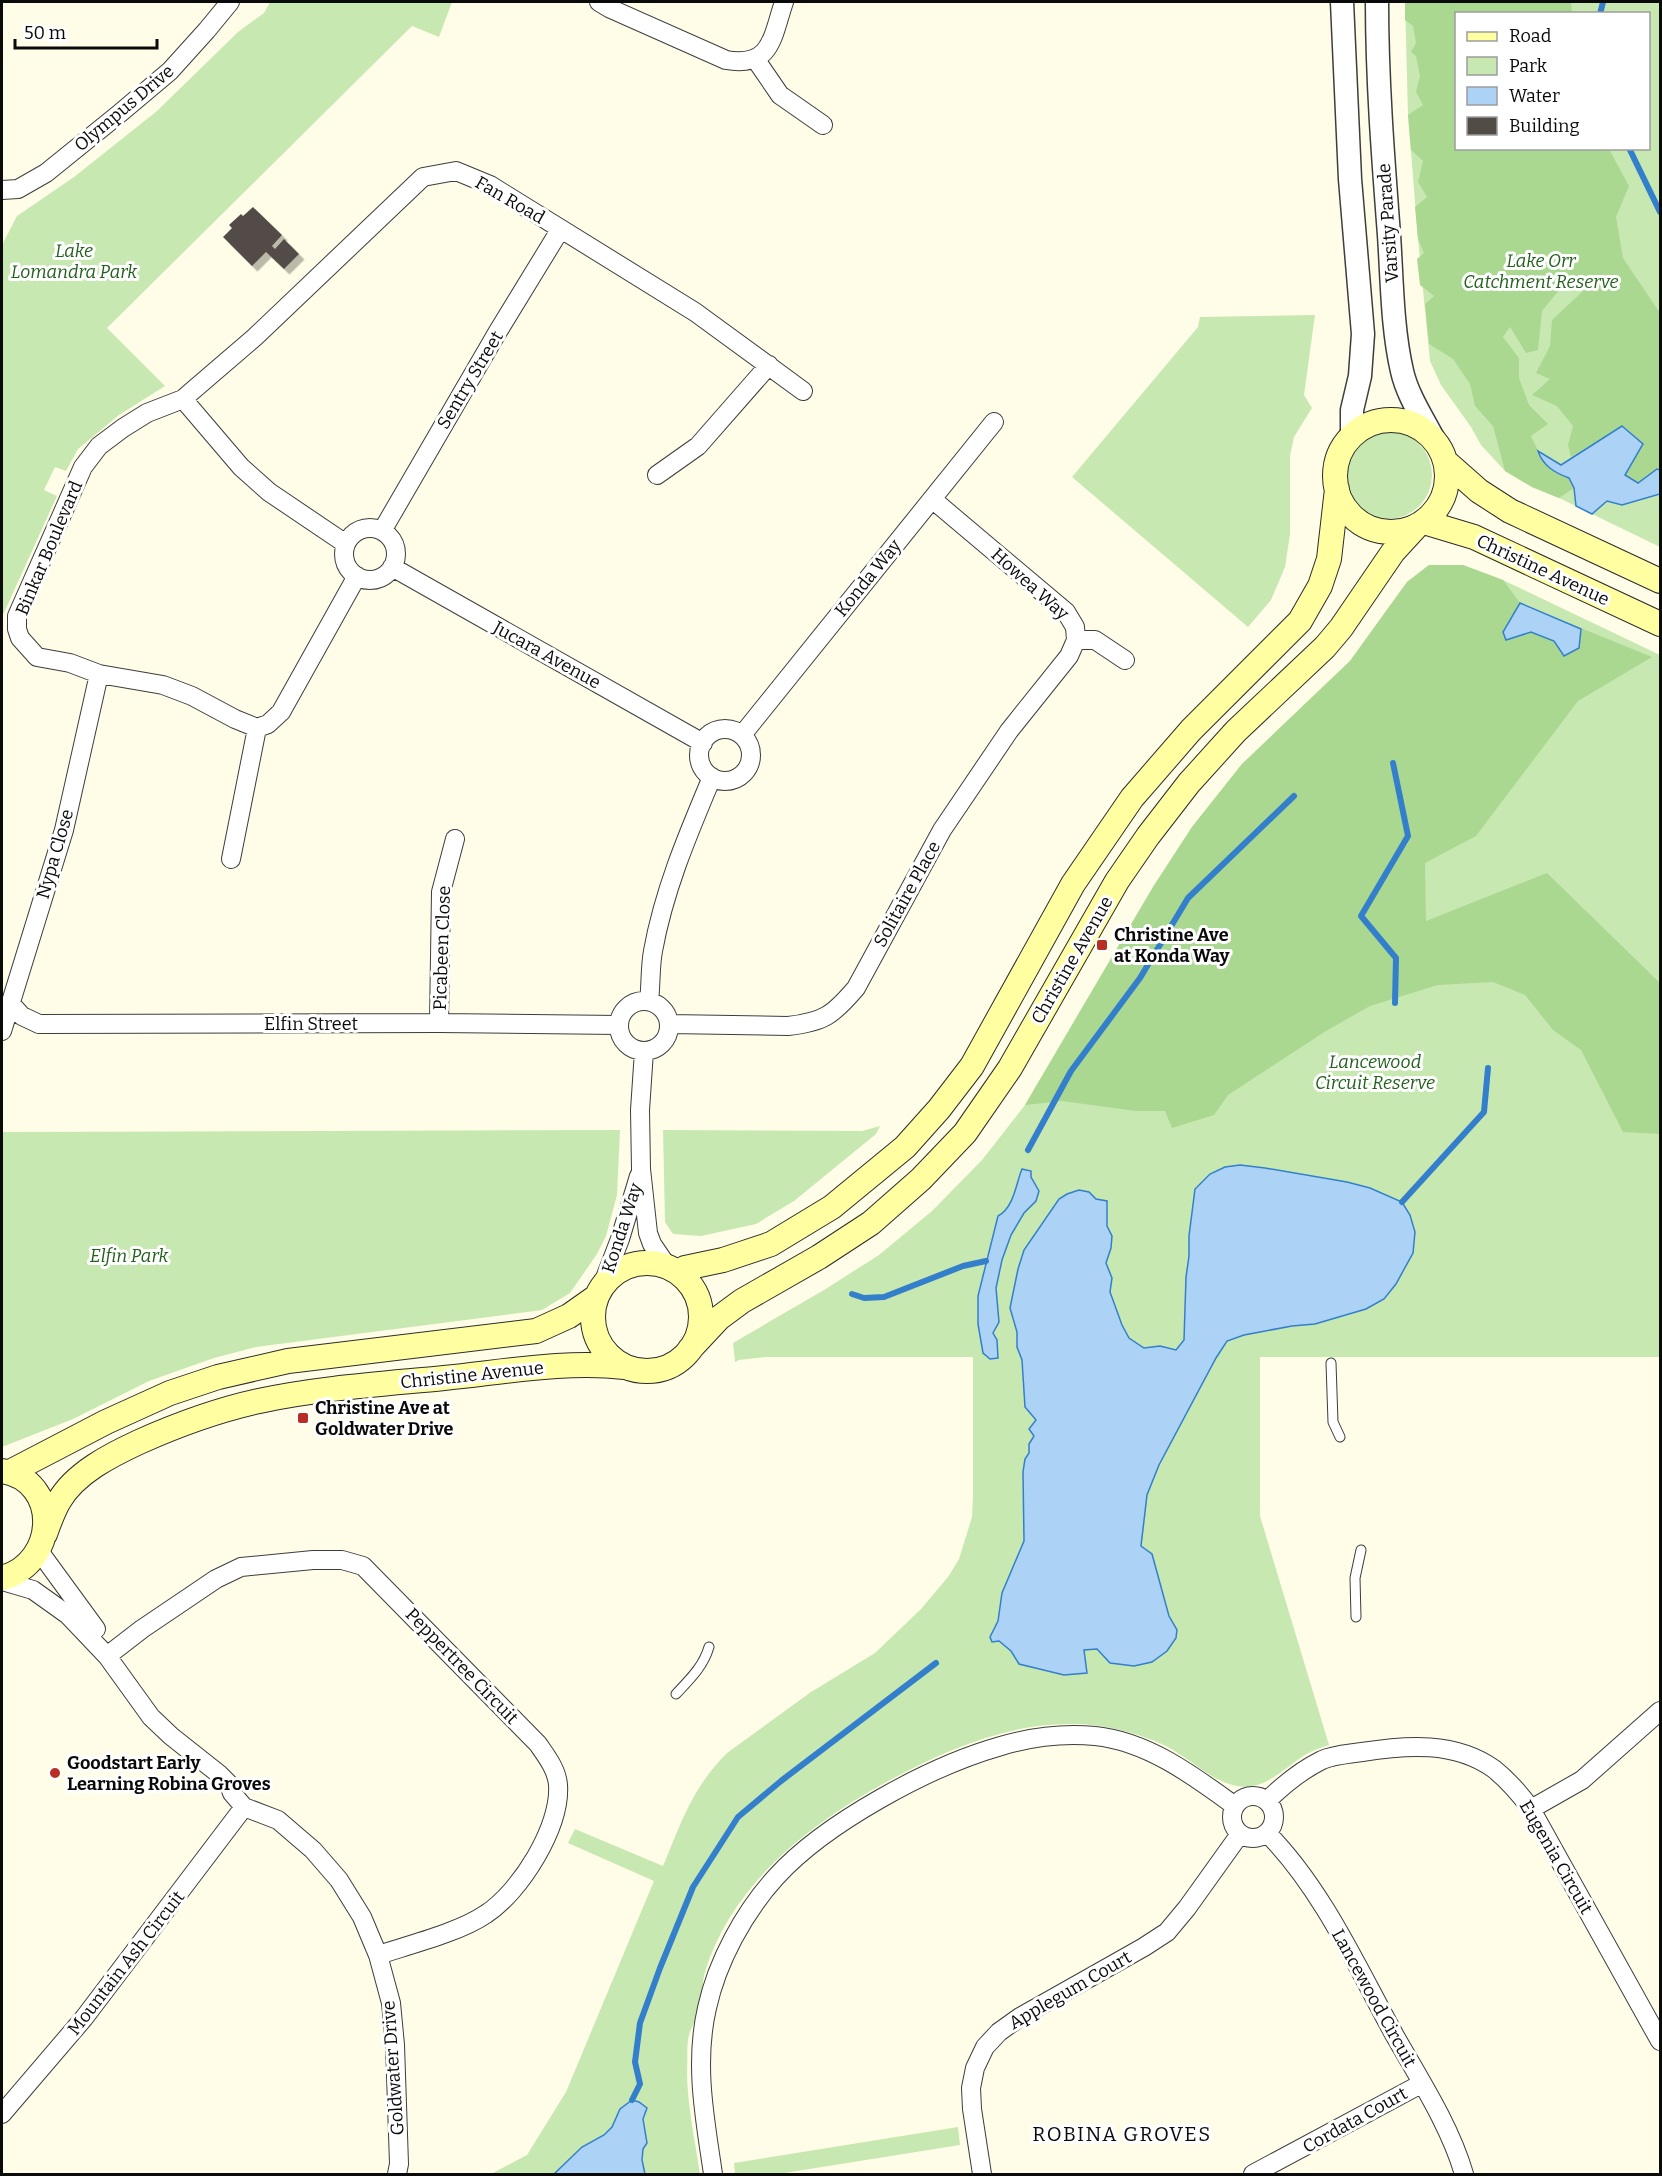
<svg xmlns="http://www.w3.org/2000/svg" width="1662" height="2176" font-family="Bitter,serif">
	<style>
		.green { fill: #c8e8b2; fill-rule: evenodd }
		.forest { fill: #aad891 }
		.water { fill: #acd2f6; stroke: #337fcc; stroke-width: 1.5 }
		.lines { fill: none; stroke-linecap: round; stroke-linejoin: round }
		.stream { stroke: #337fcc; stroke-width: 6 }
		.building { fill: #524c46; filter: url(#shadow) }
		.service-casing { stroke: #3d3d3d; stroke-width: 11 }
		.minor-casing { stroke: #3d3d3d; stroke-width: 20 }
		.tertiary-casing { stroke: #3d3d3d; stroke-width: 25 }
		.secondary-casing { stroke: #2c2c2c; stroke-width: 26 }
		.service { stroke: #fff; stroke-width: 9 }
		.minor { stroke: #fff; stroke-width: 18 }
		.tertiary { stroke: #fff; stroke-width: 22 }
		.secondary { stroke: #ffffa2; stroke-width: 24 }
		.poi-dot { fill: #b82d24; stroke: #fff; stroke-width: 2 }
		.labels { text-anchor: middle; stroke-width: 6; stroke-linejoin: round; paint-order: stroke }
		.street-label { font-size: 18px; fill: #0a0a0a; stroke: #fff }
		.park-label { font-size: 18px; font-style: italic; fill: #22601c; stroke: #fff }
		.poi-label { font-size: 18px; font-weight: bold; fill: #0a0a0a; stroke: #fff; text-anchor: start }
		.neighbourhood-label { font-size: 20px; letter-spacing: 1.5px; fill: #0a0a0a; stroke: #fff }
	</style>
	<defs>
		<filter id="shadow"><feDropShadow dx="5.5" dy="5.5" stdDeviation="0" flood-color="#0004"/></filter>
	</defs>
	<rect width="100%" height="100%" fill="#fffde7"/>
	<path class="green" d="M270,2H452L439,37L412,26L107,328L165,386L119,415L78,449L66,471L55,467L44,490L57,496L2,617V245L17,216L74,177L157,111L238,32L264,13Z
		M1405,2H1660V547L1559,498L1532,487L1505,471L1481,445L1471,427L1441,385L1430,361L1418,239L1408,115ZM1456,14H1648V148H1456Z
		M1315,315L1304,395L1312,408L1294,437L1290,456V534L1285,567L1271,600L1248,627L1072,477L1198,327L1200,317Z
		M1344 475a44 44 0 1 1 88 0a44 44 0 1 1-88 0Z
		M1429,565H1463L1503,580L1660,655V1357H1260V1516L1329,1745C1320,1748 1311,1751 1303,1756C1287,1767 1272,1782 1253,1786C1220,1792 1193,1759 1164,1745C1135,1732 1104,1724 1072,1724C1009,1723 945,1750 890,1780C812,1822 732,1883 705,1972C702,1982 703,1994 701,2005C698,2015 694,2022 690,2032C686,2042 688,2058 687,2070C687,2105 695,2140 700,2174H491L527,2155L566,2092L654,1881L568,1843L575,1829L663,1866C682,1821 692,1788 727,1753L811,1692L875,1653L921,1609L948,1577L959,1559L972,1517L973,1497V1357H766L739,1360L735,1362L733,1343L824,1290L879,1255L932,1211L982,1160L1025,1105L1153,887L1192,827L1242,764L1350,661L1407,582Z
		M880,1126L876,1134L794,1201L756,1224L701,1236L673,1234L665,1222L663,1130L862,1131Z
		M620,1130L617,1195L606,1236L597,1254L570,1293L542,1310L256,1347L214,1358L149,1381L73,1419L2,1447V1132Z
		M958,2127L960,2145L778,2174H735L734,2163Z"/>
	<path class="forest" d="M1407,2H1571L1572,13L1456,14V148L1609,149L1629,186L1616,217L1623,258L1660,313V470L1657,469L1638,483L1625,475L1643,444L1623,426L1571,457L1568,445L1573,426L1557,406L1532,395L1550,379L1536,373L1550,346L1552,320L1585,289L1578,282L1560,289L1542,311L1538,350L1526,353L1510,327L1503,337L1519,358V378L1529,405L1548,424L1531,436C1542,458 1544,470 1569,478L1574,488L1559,498L1532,487L1505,471L1493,426L1475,406L1470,384L1453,359L1429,344L1425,304L1434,296L1420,285L1417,259L1424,253L1418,239L1415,207L1427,197L1418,182L1423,161L1411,150L1408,115L1423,105L1416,92L1420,76L1416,56L1411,52L1416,43L1413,26L1405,20V3Z
		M1429,565H1463L1503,580L1520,603L1652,657L1578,701L1476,836L1425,863L1426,921L1547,873L1660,983V1134L1623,1132L1581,1050L1553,1030L1525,995L1493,982L1438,985L1370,1006L1326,1031L1228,1095L1214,1115L1172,1128L1165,1111H1136L1062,1101L1025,1105L1153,887L1192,827L1242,764L1350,661L1407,582Z"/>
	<path class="water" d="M1622,426L1643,444L1625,475L1638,483L1657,469L1660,470V494L1622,505L1607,501L1592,514L1576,506L1574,488L1569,478C1555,473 1543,466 1538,451L1561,465Z
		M1520,603L1581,629L1579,648L1564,656L1554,641L1531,632L1506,640L1503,632Z
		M1240,1165L1265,1168L1347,1182L1370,1188L1402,1202L1410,1215L1415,1232L1413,1253L1396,1284L1384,1299L1366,1309L1315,1324L1292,1326L1244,1335L1227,1341L1216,1358L1159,1465L1147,1495L1141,1546L1152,1554L1169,1616L1177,1630L1176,1638L1167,1651L1152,1662L1134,1666L1110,1663L1097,1649L1084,1650L1087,1673L1064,1675L1019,1664L1011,1651L999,1641L992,1642L990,1637L998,1621L1002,1593L1024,1541L1023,1472L1025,1459L1029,1453V1444L1034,1436L1029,1429L1036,1420L1025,1407L1022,1360L1017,1347V1332L1010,1308L1018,1269L1024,1250L1059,1199L1067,1194L1079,1190L1089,1192L1096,1199L1107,1201V1226L1112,1236L1111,1248L1106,1263L1112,1278L1110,1292L1122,1325L1129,1338L1144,1348L1160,1346L1176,1350L1184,1340L1186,1277L1189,1256V1236L1195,1189L1210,1174L1225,1167Z
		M1022,1169L1031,1171V1177L1039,1191L1036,1201L1024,1213L1011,1235L1002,1260L996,1288L999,1322L993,1333L997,1340L998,1358L990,1359L983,1353L978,1324V1296L998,1216C1014,1208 1016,1183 1022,1169Z
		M632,2100L639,2102L647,2108L643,2119L647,2143L643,2149L642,2160L645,2174H554L582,2147L604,2135L612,2127L620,2109Z"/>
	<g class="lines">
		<path class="stream" d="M1600,14L1603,2
			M1629,148L1660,212
			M1393,763L1408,836L1361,916L1396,958L1395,1003
			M1028,1150L1071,1071L1140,978L1188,898L1294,796
			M1402,1202L1484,1112L1488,1068
			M852,1294L864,1298L884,1297L963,1266L986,1261
			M632,2100L640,2084L635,2062L640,2023L660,1968L693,1887L738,1817L781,1781L936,1663"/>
	</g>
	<path class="building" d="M253,207L282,235L272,246L275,249L284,239L299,254L284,269L266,252L252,266L223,237L232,228L229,225L241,214L243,216Z"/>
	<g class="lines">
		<g class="service-casing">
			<path id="service" d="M1331,1363L1333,1422L1340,1437
				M1356,1617L1355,1578L1361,1550
				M676,1694C690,1679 703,1667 709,1647"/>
		</g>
		<g class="minor-casing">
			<path id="minor" d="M599,2L609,8L726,60C772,68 772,37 784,2
				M756,60L780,95L823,125
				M2,190L18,189L46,173L119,114L170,71L207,30L230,2
				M183,399L241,467L269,492L346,544
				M657,475L698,446L769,365
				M932,499L1066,612L1075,627L1076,640H1095L1125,660
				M344 554a26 26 0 1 1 52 0a26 26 0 1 1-52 0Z
				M382,531L497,333L560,230
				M392,567L703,743
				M257,728L235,719L192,696L163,685L99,674L70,663L37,657L20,638L17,629V616L83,467L99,446L123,428L147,413L183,399L191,392L255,337L423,177L456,171L490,185L695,312L803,391
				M699 755a26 26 0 1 1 52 0a26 26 0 1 1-52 0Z
				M742,735L994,422
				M231,859L257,728L268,724L281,712L357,576
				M649,1001C651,985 650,967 653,951C664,890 688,834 712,777
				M619 1026a25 25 0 1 1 50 0a25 25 0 1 1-50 0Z
				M11,1004L22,1016L39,1024L439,1023L619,1025
				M439,1023L441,892L455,839
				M669,1024L788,1026C824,1022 833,1015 856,988L942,830L1009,731L1069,656L1076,640
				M2,1031L64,830L99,674
				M644,1051L640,1110L641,1169L648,1233L652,1244L667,1266
				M602,1286L620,1239L639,1176
				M39,1551L96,1629
				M2,1581L33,1590L68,1615L107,1656L151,1717L171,1736L219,1774L229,1784L232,1793L244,1807L278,1820L313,1850L339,1880L362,1917L378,1955L391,2003L395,2045L399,2164L397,2174
				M107,1656L142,1629L216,1579L241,1567L313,1560H342L363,1566L538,1744C547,1757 557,1770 558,1785C561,1827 520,1892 486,1914C460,1932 409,1945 378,1955
				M1232 1817a21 21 0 1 1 42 0a21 21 0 1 1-42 0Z
				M1267,1801C1282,1786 1302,1770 1322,1760C1333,1755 1349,1754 1362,1752C1406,1745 1455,1741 1494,1769C1509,1781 1520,1794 1531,1809L1660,2041
				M1531,1809L1582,1780L1660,1711
				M1267,1833C1323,1890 1357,1967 1395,2036C1420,2080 1450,2126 1464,2174
				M2,2114L84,2018L244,1807
				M713,2174C705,2119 694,2064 707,2008C717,1962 744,1912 776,1877C825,1823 930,1766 1001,1746C1031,1737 1063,1733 1095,1736C1147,1741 1194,1776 1235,1806
				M982,2174L972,2109L971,2088L975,2068L985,2047L999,2032L1020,2017L1144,1947L1167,1932L1187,1908L1240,1834
				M1253,2174L1421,2084"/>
		</g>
		<g class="tertiary-casing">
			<path id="tertiary" d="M1342,2L1350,179L1363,334L1360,376L1352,410V436
				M1377,2C1377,79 1383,157 1389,235C1392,279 1392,328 1402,371C1407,394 1422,417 1433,438"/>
		</g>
		<g class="secondary-casing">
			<path id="secondary" d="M1335 476a56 56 0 1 1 112 0a56 56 0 1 1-112 0Z
				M1445,461L1479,491L1510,511L1660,581
				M1424,522L1474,537L1660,624
				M593 1317a54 54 0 1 1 108 0a54 54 0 1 1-108 0Z
				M678,1272L685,1268L723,1260L771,1244L832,1207L905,1147L939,1109L972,1066L1073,884L1132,798L1191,730L1300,621L1320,586L1329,559L1337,489
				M690,1349L719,1318L742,1301L819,1257L871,1223L921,1179L965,1133L1010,1068L1117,881L1148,836L1189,783L1236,731L1325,647L1341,628L1393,552L1416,527
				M2,1471C61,1481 58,1563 2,1578
				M10,1472L106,1422L170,1393L218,1377L288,1361L536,1331L569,1316L596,1297
				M45,1534C49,1523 53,1511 59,1501C75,1473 111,1455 139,1442C177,1425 218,1410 259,1401C320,1388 383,1384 444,1378C504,1372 566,1360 625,1367"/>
		</g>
		<use href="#service" class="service"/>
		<use href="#minor" class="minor"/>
		<use href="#tertiary" class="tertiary"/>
		<use href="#secondary" class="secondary"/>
	</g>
	<g class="poi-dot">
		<rect x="1096" y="939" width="12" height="12" rx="3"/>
		<rect x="297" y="1412" width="12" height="12" rx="3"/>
		<circle cx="55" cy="1773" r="6"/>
	</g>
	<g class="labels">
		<g class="street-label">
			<text transform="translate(124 108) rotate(-40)" y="6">Olympus Drive</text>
			<text transform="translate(510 200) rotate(30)" y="6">Fan Road</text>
			<text transform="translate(1388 223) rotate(-94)" y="6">Varsity Parade</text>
			<text transform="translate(470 380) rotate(-59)" y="6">Sentry Street</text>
			<text transform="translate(49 548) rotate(-67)" y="6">Binkar Boulevard</text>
			<text transform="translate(1543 570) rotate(25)" y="6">Christine Avenue</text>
			<text transform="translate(868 578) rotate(-51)" y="6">Konda Way</text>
			<text transform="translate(1030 584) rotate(42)" y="6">Howea Way</text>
			<text transform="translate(547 655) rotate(29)" y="6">Jucara Avenue</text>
			<text transform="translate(55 854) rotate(-74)" y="6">Nypa Close</text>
			<text transform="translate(907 894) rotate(-61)" y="6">Solitaire Place</text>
			<text transform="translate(442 948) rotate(-88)" y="6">Picabeen Close</text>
			<text transform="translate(1072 960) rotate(-60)" y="6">Christine Avenue</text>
			<text x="311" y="1030">Elfin Street</text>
			<text transform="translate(622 1228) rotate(-72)" y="6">Konda Way</text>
			<text transform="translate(472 1375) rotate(-6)" y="6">Christine Avenue</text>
			<text transform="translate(462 1666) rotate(46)" y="6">Peppertree Circuit</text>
			<text transform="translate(1556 1857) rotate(60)" y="6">Eugenia Circuit</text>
			<text transform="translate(126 1963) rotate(-52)" y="6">Mountain Ash Circuit</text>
			<text transform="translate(1070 1990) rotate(-30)" y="6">Applegum Court</text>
			<text transform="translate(1374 1998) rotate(61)" y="6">Lancewood Circuit</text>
			<text transform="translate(393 2068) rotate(-94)" y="6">Goldwater Drive</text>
			<text transform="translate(1355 2120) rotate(-29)" y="6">Cordata Court</text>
		</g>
		<g class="park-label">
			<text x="74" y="257">Lake<tspan x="74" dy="21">Lomandra Park</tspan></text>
			<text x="1541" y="267">Lake Orr<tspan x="1541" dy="21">Catchment Reserve</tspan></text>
			<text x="1375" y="1068">Lancewood<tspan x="1375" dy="21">Circuit Reserve</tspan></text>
			<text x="129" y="1262">Elfin Park</text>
		</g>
		<g class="poi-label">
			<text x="1114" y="941">Christine Ave<tspan x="1114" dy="21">at Konda Way</tspan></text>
			<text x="315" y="1414">Christine Ave at<tspan x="315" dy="21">Goldwater Drive</tspan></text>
			<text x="67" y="1769">Goodstart Early<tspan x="67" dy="21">Learning Robina Groves</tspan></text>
		</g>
		<g class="neighbourhood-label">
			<text x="1122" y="2141">ROBINA GROVES</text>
		</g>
	</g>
	<rect width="1662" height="2176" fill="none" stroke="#0a0a0a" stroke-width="6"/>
	<rect x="1455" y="12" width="195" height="138" fill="#ffffff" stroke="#9d9d9d" stroke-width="1.5"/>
	<rect x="1467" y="32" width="30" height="9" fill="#ffffa2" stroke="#9d9d9d" stroke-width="1.5"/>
	<text x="1509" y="42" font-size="18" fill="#0a0a0a">Road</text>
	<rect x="1467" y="57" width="30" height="18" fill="#c8e8b2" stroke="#9d9d9d" stroke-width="1.5"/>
	<text x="1509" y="72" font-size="18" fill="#0a0a0a">Park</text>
	<rect x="1467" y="87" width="30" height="18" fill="#acd2f6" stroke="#9d9d9d" stroke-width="1.5"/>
	<text x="1509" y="102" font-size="18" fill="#0a0a0a">Water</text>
	<rect x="1467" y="117" width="30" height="18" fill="#524c46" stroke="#9d9d9d" stroke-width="1.5"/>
	<text x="1509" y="132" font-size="18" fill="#0a0a0a">Building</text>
	<path d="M15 39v9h142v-9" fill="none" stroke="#0a0a0a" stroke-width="3"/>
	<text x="24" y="39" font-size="18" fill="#0a0a0a" stroke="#ffffff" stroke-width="4.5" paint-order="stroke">50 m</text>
</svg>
